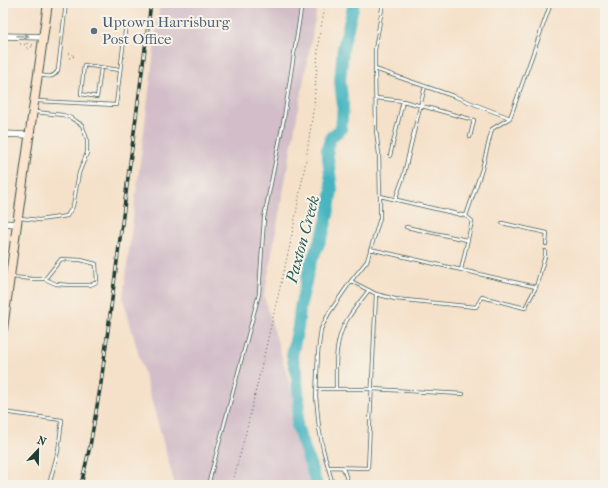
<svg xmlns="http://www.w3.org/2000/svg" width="608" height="488" font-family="'IM FELL French Canon',serif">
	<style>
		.industrial { fill: #d2bdc8 }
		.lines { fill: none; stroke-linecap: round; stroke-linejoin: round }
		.river { stroke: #46b5c0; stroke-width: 12 }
		.lane-casing { stroke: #3f564a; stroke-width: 4 }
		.street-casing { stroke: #3f564a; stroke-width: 7 }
		.secondary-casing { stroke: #3f564a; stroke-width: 10 }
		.path { stroke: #3f564a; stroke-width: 1; stroke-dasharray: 1 3; stroke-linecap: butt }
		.lane { stroke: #fff; stroke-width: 2.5 }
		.street { stroke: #fff; stroke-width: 5.5 }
		.secondary { stroke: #fce5cf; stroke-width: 8 }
		.rail-casing { stroke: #1f3d34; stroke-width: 3.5 }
		.rail { stroke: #f7f3e8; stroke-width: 2; stroke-dasharray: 6; stroke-linecap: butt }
		.oneway { stroke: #8f9e9a }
		.service-dot { fill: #5c6f8a; stroke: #f7f3e8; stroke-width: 1.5 }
		.labels { text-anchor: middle; stroke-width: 4; stroke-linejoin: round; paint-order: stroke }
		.service-label { font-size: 15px; fill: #4e5e75; stroke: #f7f3e8; text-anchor: start }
		.water-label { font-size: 16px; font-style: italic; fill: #295b57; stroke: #f7f3e8 }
	</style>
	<rect width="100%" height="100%" fill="#f7f3e8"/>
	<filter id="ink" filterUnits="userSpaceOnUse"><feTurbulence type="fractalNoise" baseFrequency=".025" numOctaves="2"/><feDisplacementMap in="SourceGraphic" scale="8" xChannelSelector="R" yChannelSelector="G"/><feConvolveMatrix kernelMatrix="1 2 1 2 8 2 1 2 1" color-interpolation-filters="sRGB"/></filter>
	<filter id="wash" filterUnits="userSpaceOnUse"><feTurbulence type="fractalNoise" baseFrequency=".012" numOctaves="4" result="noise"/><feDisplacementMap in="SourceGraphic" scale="16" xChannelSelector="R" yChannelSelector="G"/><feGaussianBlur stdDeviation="0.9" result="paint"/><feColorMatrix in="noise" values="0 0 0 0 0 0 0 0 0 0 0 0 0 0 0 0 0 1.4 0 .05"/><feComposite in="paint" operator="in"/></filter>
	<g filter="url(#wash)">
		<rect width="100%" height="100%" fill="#f5e1c9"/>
		<path class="industrial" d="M160,3H318L264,296L319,485H175L123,298Z"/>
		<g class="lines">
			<path class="river" d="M317,485L297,426L299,400L296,371L292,355L298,327L300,308L310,264L323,234L328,215L332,190L327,149L331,137L341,129L343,106L340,82L343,48L354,3"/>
		</g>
	</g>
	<g filter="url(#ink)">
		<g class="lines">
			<g class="lane-casing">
				<path id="lane" d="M383,3L375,50V69L376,130L379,154L380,196L466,216L482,169L492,129L510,118L551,3
					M101,68L97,97L81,94L84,65L120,70
					M375,69L456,97L510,118
					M40,75C48,77 54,78 58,70L66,3
					M376,98L403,101L474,120L470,137
					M37,101L116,105L126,23
					M390,156L403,101
					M395,200L403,178L425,86
					M20,218L39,220L67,216L73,206L79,173L87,153V139L82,125L71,118L63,115L35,112
					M502,223L547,233L546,244
					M406,227L467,240
					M370,249L536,287L525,308L482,297L476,307L395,299L376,294
					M461,270L472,221L466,216
					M12,277L33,279H45L61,259L81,260L96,264L97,282L90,285H69L56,284L45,279
					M536,287L545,256V251
					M369,290C361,300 353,310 347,320C334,340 336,367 336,389H372L463,394
					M317,389H336
					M3,412L62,420L58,451L49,485
					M328,467L323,449L319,428L316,396L318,353L321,329L329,313L351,281
					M343,468L349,485
					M208,485L259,294L264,218L284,118L302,3
					M333,485L328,467L368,468L376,294L351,281L367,261L380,218V196"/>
			</g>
			<g class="street-casing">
				<path id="street" d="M3,36L43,37
					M3,134L29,135
					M3,223L17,224"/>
			</g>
			<g class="secondary-casing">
				<path id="secondary" d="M3,329L17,224L48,3"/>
			</g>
			<path class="path" d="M27,43V50L34,45
				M20,44L34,45
				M69,58L75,56L69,53
				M232,485L246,432L290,245L306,160L314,104L319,37L326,3"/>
			<use href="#lane" class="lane"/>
			<use href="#street" class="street"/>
			<use href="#secondary" class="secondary"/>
			<g class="rail-casing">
				<path id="rail" d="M81,485L90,446L101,383L151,3"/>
			</g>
			<use href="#rail" class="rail"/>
		</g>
		<defs><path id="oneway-shaft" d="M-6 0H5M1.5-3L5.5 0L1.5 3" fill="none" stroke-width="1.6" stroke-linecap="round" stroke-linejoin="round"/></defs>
		<use class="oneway" href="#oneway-shaft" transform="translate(23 36) rotate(2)"/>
	</g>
	<circle class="service-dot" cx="94" cy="31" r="4"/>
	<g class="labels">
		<g class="service-label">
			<text x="102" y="27">Uptown Harrisburg<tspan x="102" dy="17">Post Office</tspan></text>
		</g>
		<g class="water-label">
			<text transform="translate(302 239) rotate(-75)" y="6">Paxton Creek</text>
		</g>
	</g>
	<rect width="608" height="488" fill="none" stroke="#f7f3e8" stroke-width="16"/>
	<g transform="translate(38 450) rotate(22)" stroke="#f7f3e8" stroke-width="3" paint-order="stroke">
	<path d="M0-3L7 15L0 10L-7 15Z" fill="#1f3d34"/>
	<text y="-6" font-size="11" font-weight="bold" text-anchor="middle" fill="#1f3d34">N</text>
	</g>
</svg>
